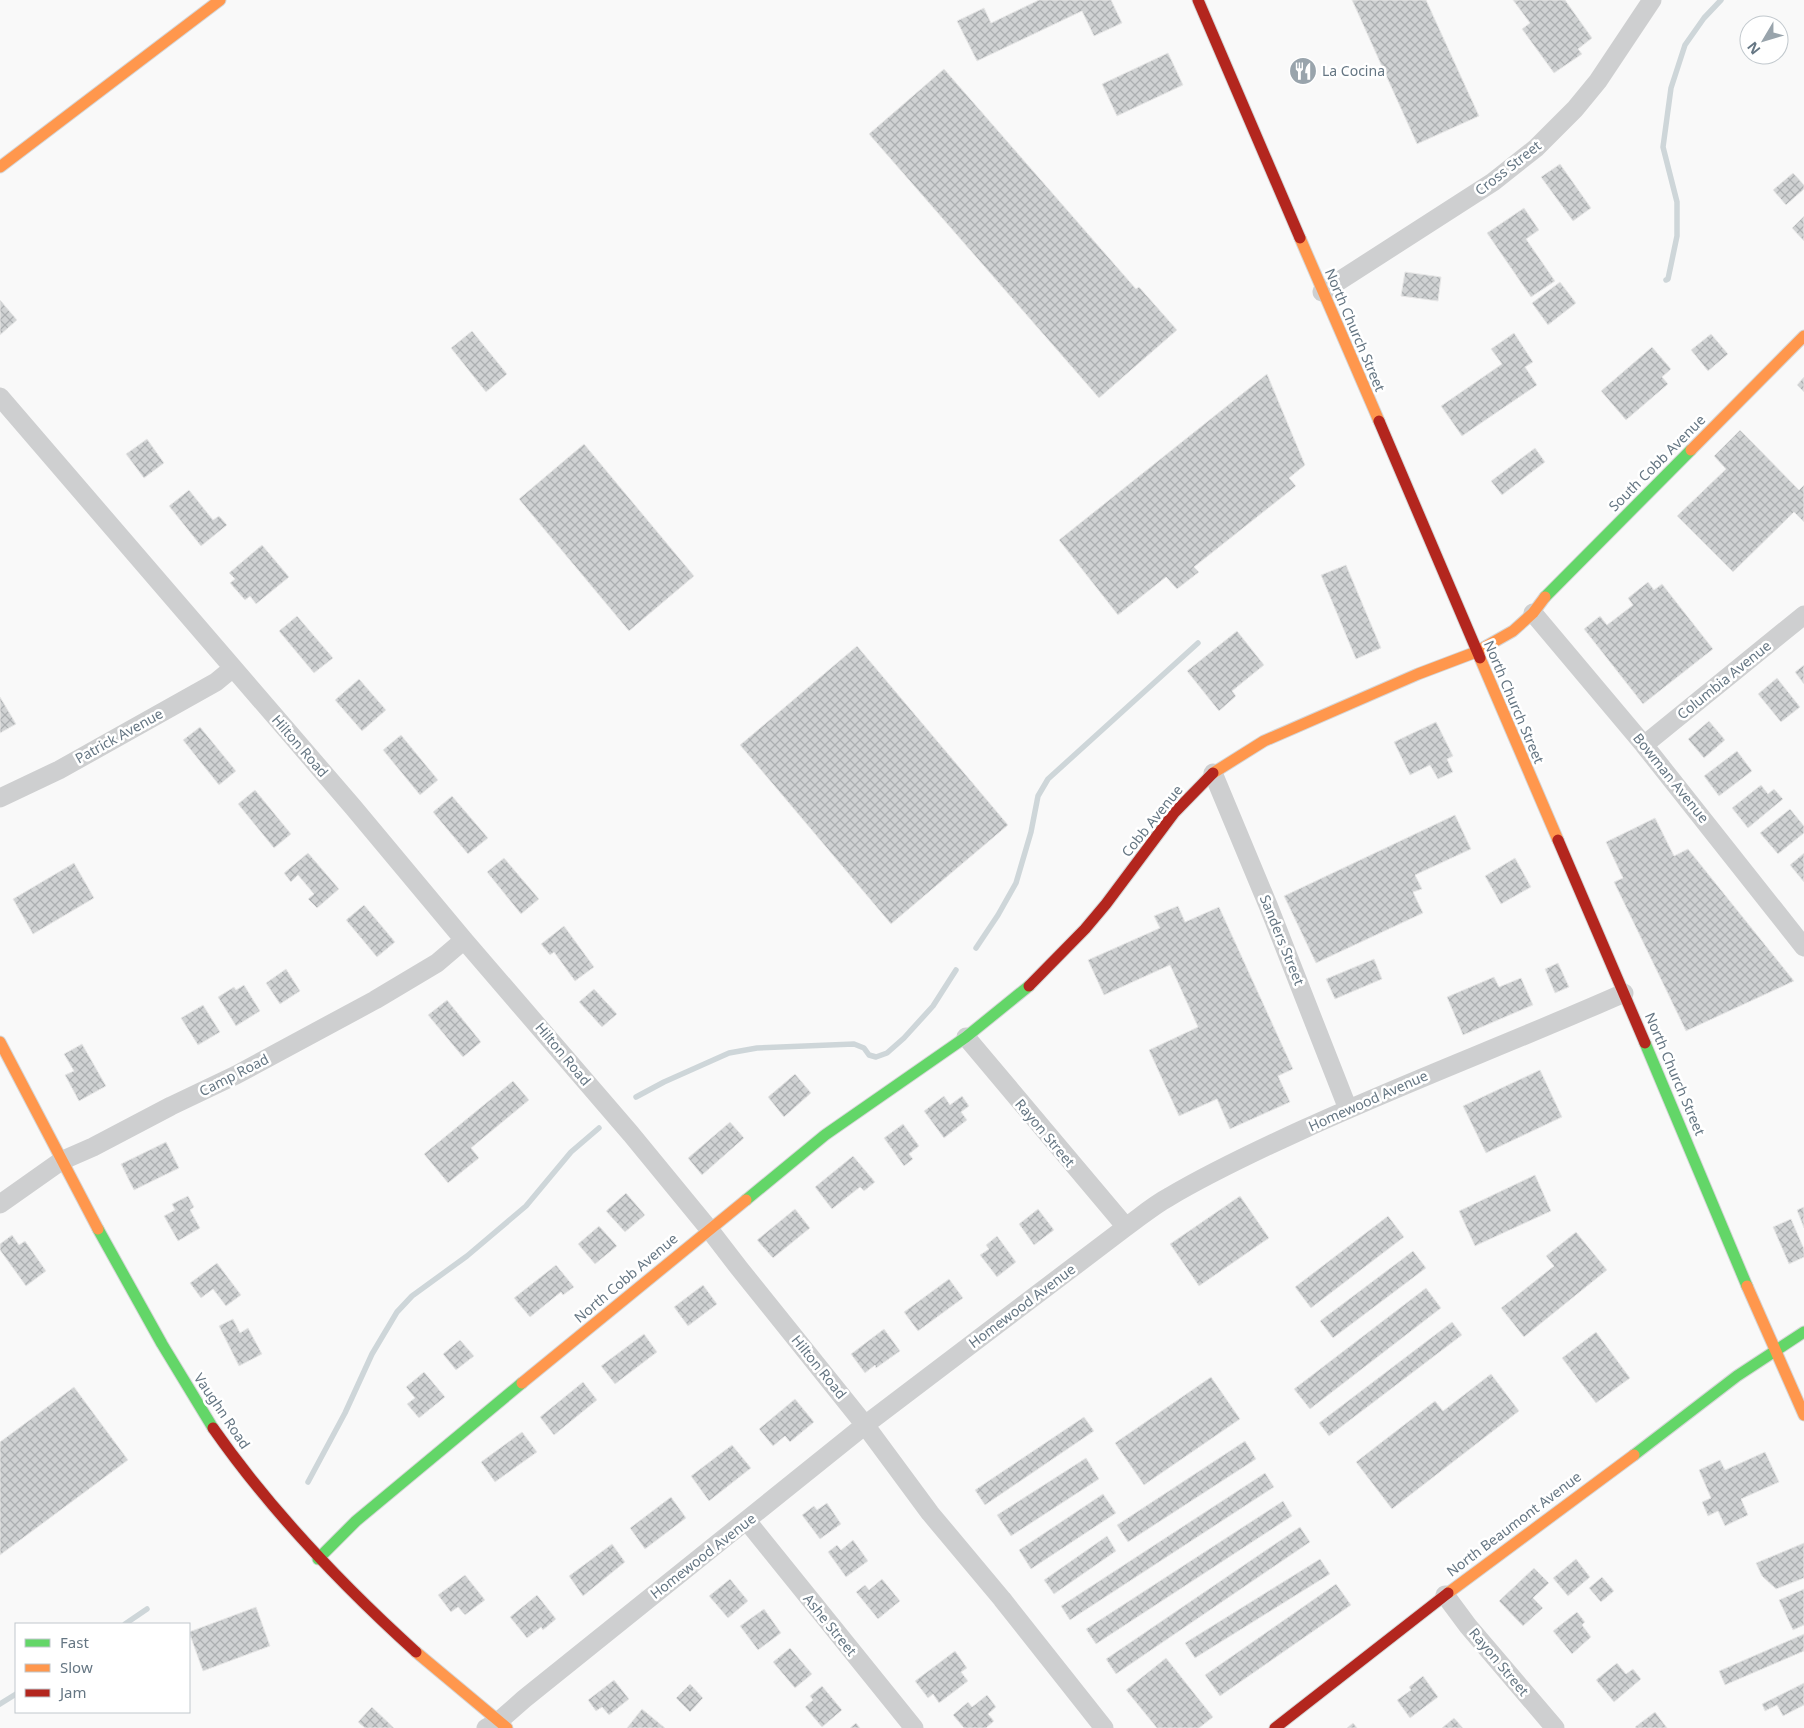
<svg xmlns="http://www.w3.org/2000/svg" width="1804" height="1728" font-family="'Noto Sans',sans-serif">
	<style>
		.lines { fill: none; stroke-linecap: round; stroke-linejoin: round }
		.stream { stroke: #ced6d9; stroke-width: 5.5 }
		.building { fill: url(#building-cross-hatch); stroke: #e8e8e8 }
		.fast-casing { stroke: #d5d6d7; stroke-width: 13 }
		.slow-casing { stroke: #d5d6d7; stroke-width: 13 }
		.jam-casing { stroke: #d5d6d7; stroke-width: 13 }
		.street { stroke: #cecfd0; stroke-width: 19 }
		.fast { stroke: #63d668; stroke-width: 11 }
		.slow { stroke: #ff974d; stroke-width: 11 }
		.jam { stroke: #b3261e; stroke-width: 11 }
		.labels { text-anchor: middle; stroke-width: 5; stroke-linejoin: round; paint-order: stroke }
		.poi-label { font-size: 14px; fill: #657683; stroke: #fff; text-anchor: start }
		.street-label { font-size: 14px; fill: #657683; stroke: #fff }
	</style>
	<defs>
		<pattern id="building-cross-hatch" width="8" height="8" patternUnits="userSpaceOnUse" patternTransform="scale(1.25)"><rect width="8" height="8" fill="#d0d2d3"/><path d="M0 0l8 8M0 8l8-8" fill="none" stroke="#acafb1"/></pattern>
	</defs>
	<rect width="100%" height="100%" fill="#f9f9f9"/>
	<g class="lines">
		<path class="stream" d="M1666,280L1668,279L1677,236V202L1663,147L1671,88L1685,45L1704,18L1721,0
			M976,948L998,915L1016,883L1031,832L1038,796L1048,779L1198,643
			M636,1097L664,1082L729,1053L757,1048L854,1044L864,1048L869,1055L876,1057L887,1053L904,1038L933,1006L956,970
			M308,1482L345,1413L372,1354L397,1312L412,1296L467,1256L526,1206L571,1152L599,1128
			M125,1624L147,1609
			M0,1704L16,1694"/>
	</g>
	<path class="building" d="M1039,0H1111L1122,23L1094,36L1082,11L977,61L957,21L984,8L991,23Z
		M1352,0H1426L1479,116L1417,144Z
		M1513,0H1565L1592,38L1578,49L1582,54L1554,73L1522,29L1530,23Z
		M1168,53L1183,85L1117,116L1102,84Z
		M944,69L1136,289L1139,287L1177,330L1099,398L869,134Z
		M1560,164L1591,208L1573,221L1541,177Z
		M1793,173L1804,185V189L1786,205L1773,190Z
		M1524,208L1539,230L1526,239L1555,281L1531,297L1487,233Z
		M1804,216V241L1792,228Z
		M1405,272L1441,277L1438,301L1401,296Z
		M1560,282L1576,303L1548,325L1532,303Z
		M0,300L17,320L0,335Z
		M472,331L507,374L486,392L451,348Z
		M1514,333L1533,362L1525,367L1537,385L1462,436L1441,406L1502,364L1491,349Z
		M1711,334L1728,354L1708,371L1691,350Z
		M1652,347L1671,369L1662,377L1668,384L1626,420L1601,391Z
		M1267,374L1305,465L1289,478L1296,486L1194,567L1199,572L1177,589L1166,577L1118,615L1059,540Z
		M1804,377V392L1797,385Z
		M1740,430L1799,490L1804,485V522L1794,512L1733,572L1677,516L1726,469L1714,456Z
		M147,439L164,463L144,478L126,454Z
		M584,444L694,576L629,631L519,499Z
		M1535,448L1545,462L1502,495L1491,481Z
		M189,490L213,520L219,516L227,525L201,546L169,506Z
		M262,545L289,577L256,604L250,596L245,600L230,583L235,579L229,573Z
		M1346,565L1381,648L1356,659L1321,575Z
		M1648,582L1654,590L1662,584L1713,649L1643,704L1584,629L1600,616L1607,625L1633,605L1628,598Z
		M297,616L333,658L314,673L279,631Z
		M1237,631L1264,665L1232,691L1236,696L1219,711L1187,671Z
		M857,646L1008,825L891,924L740,745Z
		M1804,665V684L1795,672Z
		M1777,678L1800,707L1781,722L1758,694Z
		M359,679L386,710L362,731L335,700Z
		M0,697L16,724L0,733Z
		M1709,721L1725,740L1704,758L1688,739Z
		M1436,722L1453,756L1447,759L1453,772L1438,779L1430,765L1410,775L1394,742Z
		M200,727L236,771L219,785L183,740Z
		M401,735L438,780L420,795L383,750Z
		M1737,751L1752,771L1719,796L1704,776Z
		M1761,785L1768,794L1774,789L1783,799L1748,828L1732,808Z
		M255,790L291,834L274,848L238,804Z
		M452,796L488,838L468,854L433,812Z
		M1790,809L1804,826V833L1778,854L1760,833Z
		M1455,815L1471,849L1415,875L1422,889L1413,892L1423,913L1316,963L1284,896Z
		M1655,818L1674,856L1688,849L1794,981L1686,1031L1614,882L1623,878L1606,842Z
		M308,853L339,889L317,908L308,899L314,894L298,875L291,882L284,873Z
		M1804,853V882L1790,865Z
		M504,858L539,899L521,914L487,872Z
		M1515,858L1531,887L1501,904L1485,876Z
		M74,863L94,898L33,934L13,899Z
		M364,905L395,942L377,957L346,920Z
		M1178,906L1185,922L1219,907L1293,1069L1278,1076L1290,1102L1230,1129L1217,1099L1179,1116L1149,1050L1198,1027L1170,965L1104,995L1088,960L1160,928L1154,916Z
		M564,926L594,967L575,981L554,952L550,955L541,944Z
		M1374,959L1382,979L1335,999L1326,979Z
		M1558,963L1569,987L1555,993L1545,969Z
		M286,969L300,991L280,1004L266,983Z
		M1494,977L1499,987L1521,978L1533,1005L1463,1035L1447,997Z
		M244,985L260,1011L236,1026L218,997L234,987L236,990Z
		M594,989L617,1014L602,1027L579,1002Z
		M447,1000L481,1042L463,1057L428,1015Z
		M203,1005L220,1032L198,1045L181,1018Z
		M82,1044L106,1086L79,1101L65,1075L74,1071L64,1054Z
		M1540,1070L1562,1117L1486,1153L1463,1106Z
		M795,1074L811,1093L784,1117L768,1097Z
		M513,1081L529,1100L471,1148L479,1158L448,1183L424,1154Z
		M944,1096L950,1105L962,1096L969,1106L961,1112L967,1120L944,1138L924,1111Z
		M730,1122L744,1138L702,1175L688,1158Z
		M903,1124L919,1146L909,1154L913,1159L904,1166L884,1138Z
		M166,1142L179,1168L134,1190L121,1164Z
		M853,1156L875,1182L864,1191L860,1187L832,1209L815,1187Z
		M1535,1175L1551,1211L1475,1246L1459,1211Z
		M626,1193L645,1215L625,1232L606,1211Z
		M188,1196L194,1207L190,1210L200,1228L178,1241L164,1216L175,1210L172,1204Z
		M1240,1196L1269,1238L1199,1286L1170,1244Z
		M1804,1207V1228L1797,1210Z
		M795,1209L810,1228L773,1258L757,1240Z
		M1038,1209L1054,1230L1034,1245L1019,1224Z
		M1388,1216L1404,1237L1311,1308L1295,1287Z
		M1791,1219L1804,1249V1257L1789,1264L1773,1227Z
		M599,1226L617,1246L595,1264L578,1244Z
		M1576,1232L1607,1270L1524,1337L1501,1308L1554,1266L1546,1256Z
		M12,1235L19,1245L25,1241L46,1271L26,1286L0,1250V1244Z
		M997,1236L1016,1262L997,1277L980,1255L989,1249L986,1245Z
		M1413,1251L1426,1268L1333,1338L1320,1321Z
		M217,1263L241,1295L226,1306L213,1289L201,1298L190,1283Z
		M556,1265L574,1287L563,1295L561,1292L530,1317L514,1298Z
		M949,1279L963,1298L918,1331L904,1312Z
		M703,1285L717,1304L688,1326L674,1307Z
		M1426,1288L1441,1308L1310,1409L1294,1389Z
		M233,1319L240,1333L248,1328L262,1354L239,1366L219,1326Z
		M1452,1322L1462,1335L1329,1436L1319,1423Z
		M884,1329L900,1351L876,1368L875,1365L865,1373L851,1354Z
		M1596,1332L1630,1378L1596,1403L1562,1358Z
		M644,1334L657,1352L615,1384L601,1366Z
		M460,1340L474,1356L456,1370L443,1354Z
		M424,1372L445,1397L419,1418L407,1404L415,1398L406,1387Z
		M1491,1374L1519,1411L1392,1509L1356,1462L1435,1401L1443,1411Z
		M1211,1377L1240,1419L1144,1485L1115,1443Z
		M583,1382L597,1400L554,1435L540,1417Z
		M74,1387L128,1460L0,1555V1442Z
		M795,1399L814,1422L790,1442L785,1436L773,1446L759,1429Z
		M1084,1417L1094,1431L985,1505L975,1490Z
		M522,1432L537,1452L495,1482L481,1462Z
		M1245,1441L1256,1459L1128,1542L1117,1525Z
		M732,1445L751,1468L709,1501L691,1476Z
		M1765,1452L1779,1482L1741,1499L1748,1515L1725,1526L1718,1511L1708,1516L1702,1502L1711,1498L1699,1470L1720,1460L1725,1470Z
		M1086,1458L1099,1479L1011,1536L997,1515Z
		M1265,1473L1274,1487L1070,1620L1061,1606Z
		M1103,1494L1116,1513L1031,1569L1019,1550Z
		M671,1497L686,1518L645,1549L630,1528Z
		M1283,1501L1292,1516L1096,1644L1086,1629Z
		M827,1503L841,1524L820,1539L802,1515L814,1506L817,1510Z
		M1300,1527L1310,1542L1116,1674L1106,1659Z
		M1107,1536L1116,1551L1054,1594L1044,1580Z
		M853,1540L868,1561L846,1577L828,1552L837,1545L841,1550Z
		M1804,1543V1578L1776,1589L1762,1576L1756,1563Z
		M612,1544L625,1562L583,1596L569,1576Z
		M1320,1559L1330,1574L1195,1658L1185,1643Z
		M1576,1559L1590,1577L1568,1596L1553,1578Z
		M1534,1568L1549,1583L1533,1598L1543,1608L1523,1626L1499,1601Z
		M465,1575L485,1600L465,1615L458,1607L451,1612L438,1595Z
		M1602,1577L1614,1591L1601,1602L1589,1588Z
		M730,1579L748,1601L728,1618L709,1596Z
		M882,1579L900,1601L878,1619L856,1592L865,1585L869,1590Z
		M1336,1584L1351,1605L1220,1696L1205,1675Z
		M1804,1589V1625L1793,1630L1779,1600Z
		M537,1595L556,1619L543,1630L541,1627L527,1638L510,1617Z
		M256,1607L270,1646L203,1671L189,1632Z
		M764,1609L781,1633L758,1650L740,1626Z
		M1577,1612L1585,1622L1582,1625L1591,1637L1572,1654L1553,1631Z
		M1804,1634V1651L1725,1685L1719,1671Z
		M790,1648L812,1674L795,1688L773,1662Z
		M955,1651L967,1668L961,1672L968,1681L939,1703L933,1694L928,1698L915,1681Z
		M1166,1658L1213,1717L1199,1728H1157L1126,1690Z
		M1617,1663L1626,1674L1633,1669L1641,1679L1614,1702L1596,1680Z
		M1423,1676L1438,1697L1410,1718L1397,1700L1411,1690L1409,1687Z
		M614,1680L629,1699L609,1715L602,1707L596,1711L588,1700Z
		M1804,1683V1705L1783,1716L1777,1705L1765,1711L1762,1704Z
		M690,1684L703,1698L690,1712L676,1698Z
		M822,1686L842,1710L822,1727L805,1707L813,1700L810,1696Z
		M987,1695L996,1707L988,1714L994,1721L986,1728H964L953,1715L968,1702L972,1707Z
		M372,1707L394,1728H365L358,1722Z
		M642,1709L665,1728H627Z
		M1655,1712L1667,1728H1636L1635,1727Z
		M1454,1718L1463,1728H1442Z
		M856,1723L860,1728H850Z
		M1353,1723L1357,1728H1347Z"/>
	<g class="lines">
		<g class="fast-casing">
			<path id="fast" d="M1545,597L1691,450
				M1645,1043L1747,1286
				M746,1200L825,1135L966,1037L1029,986
				M98,1229L162,1344L213,1428
				M1634,1455L1737,1376L1804,1332
				M318,1559L356,1521L522,1383"/>
		</g>
		<g class="slow-casing">
			<path id="slow" d="M0,167L220,0
				M1300,238L1379,421
				M1691,450L1804,336
				M1480,658L1558,840
				M1213,773L1264,741L1418,674L1476,652L1513,631L1533,613L1545,597
				M0,1042L98,1229
				M1747,1286L1804,1415
				M522,1383L746,1200
				M1448,1593L1634,1455
				M416,1652L507,1728"/>
		</g>
		<g class="jam-casing">
			<path id="jam" d="M1198,0L1300,238
				M1379,421L1480,658
				M1558,840L1645,1043
				M1029,986L1085,929L1106,904L1174,813L1213,773
				M213,1428C271,1511 341,1584 416,1652
				M1275,1728L1448,1593"/>
		</g>
		<path class="street" d="M1322,292L1493,182L1536,148L1575,109L1598,81L1652,0
			M0,397L353,807L464,940L631,1134L709,1229L739,1268L865,1425L930,1513L1002,1599L1104,1728
			M1533,613L1644,745L1804,947
			M1644,745L1804,615
			M1213,773L1268,905L1348,1109
			M0,798L59,770L216,682L233,668
			M966,1037L1126,1227
			M0,1204L61,1161L93,1147L171,1106L236,1075L375,1000L437,963L464,940
			M747,1521L914,1728
			M1445,1595L1468,1626L1555,1728
			M486,1728L499,1721L524,1699L865,1425L1126,1227C1140,1217 1154,1205 1169,1197C1213,1171 1258,1150 1304,1129C1409,1081 1518,1040 1624,993"/>
		<use href="#fast" class="fast"/>
		<use href="#slow" class="slow"/>
		<use href="#jam" class="jam"/>
	</g>
	<defs>
		<g id="restaurant-disc" transform="scale(1.4375)"><circle r="9.5" fill="#99a4ac" stroke="#fff"/><path d="M-5-6h1v4h1v-4h1v4h1v-4h1v5L-1.5 .5V6h-2V.5L-5-1ZM5-6V6H3V1.5H1.5Q1.5-4 5-6Z" fill="#fff"/></g>
	</defs>
	<g fill-rule="evenodd">
		<use href="#restaurant-disc" x="1303" y="71"/>
	</g>
	<g class="labels">
		<g class="poi-label">
			<text x="1322" y="76">La Cocina</text>
		</g>
		<g class="street-label">
			<text transform="translate(1508 168) rotate(-38)" y="5">Cross Street</text>
			<text transform="translate(1355 330) rotate(67)" y="5">North Church Street</text>
			<text transform="translate(1657 463) rotate(-45)" y="5">South Cobb Avenue</text>
			<text transform="translate(1724 680) rotate(-39)" y="5">Columbia Avenue</text>
			<text transform="translate(1514 702) rotate(67)" y="5">North Church Street</text>
			<text transform="translate(119 736) rotate(-29)" y="5">Patrick Avenue</text>
			<text transform="translate(300 746) rotate(49)" y="5">Hilton Road</text>
			<text transform="translate(1671 778) rotate(51)" y="5">Bowman Avenue</text>
			<text transform="translate(1152 821) rotate(-51)" y="5">Cobb Avenue</text>
			<text transform="translate(1282 940) rotate(68)" y="5">Sanders Street</text>
			<text transform="translate(563 1054) rotate(50)" y="5">Hilton Road</text>
			<text transform="translate(1675 1074) rotate(67)" y="5">North Church Street</text>
			<text transform="translate(234 1075) rotate(-27)" y="5">Camp Road</text>
			<text transform="translate(1368 1101) rotate(-24)" y="5">Homewood Avenue</text>
			<text transform="translate(1045 1133) rotate(50)" y="5">Rayon Street</text>
			<text transform="translate(626 1278) rotate(-40)" y="5">North Cobb Avenue</text>
			<text transform="translate(1022 1306) rotate(-37)" y="5">Homewood Avenue</text>
			<text transform="translate(819 1367) rotate(51)" y="5">Hilton Road</text>
			<text transform="translate(222 1411) rotate(56)" y="5">Vaughn Road</text>
			<text transform="translate(1514 1524) rotate(-37)" y="5">North Beaumont Avenue</text>
			<text transform="translate(703 1556) rotate(-38)" y="5">Homewood Avenue</text>
			<text transform="translate(830 1625) rotate(51)" y="5">Ashe Street</text>
			<text transform="translate(1499 1662) rotate(50)" y="5">Rayon Street</text>
		</g>
	</g>
	<rect x="15" y="1623" width="175" height="90" fill="#ffffff" stroke="#c1c8cd"/>
	<rect x="25" y="1639" width="25" height="8" fill="#63d668" stroke="#c1c8cd"/>
	<text x="60" y="1648" font-size="15" fill="#657683">Fast</text>
	<rect x="25" y="1664" width="25" height="8" fill="#ff974d" stroke="#c1c8cd"/>
	<text x="60" y="1673" font-size="15" fill="#657683">Slow</text>
	<rect x="25" y="1689" width="25" height="8" fill="#b3261e" stroke="#c1c8cd"/>
	<text x="60" y="1698" font-size="15" fill="#657683">Jam</text>
	<g transform="translate(1764 40) rotate(232)"><circle r="24" fill="#ffffff" stroke="#c1c8cd"/>
	<path d="M0-4L9 19L0 12L-9 19Z" fill="#99a4ac"/>
	<text y="-8" font-size="14" font-weight="bold" text-anchor="middle" fill="#657683">N</text>
	</g>
</svg>
